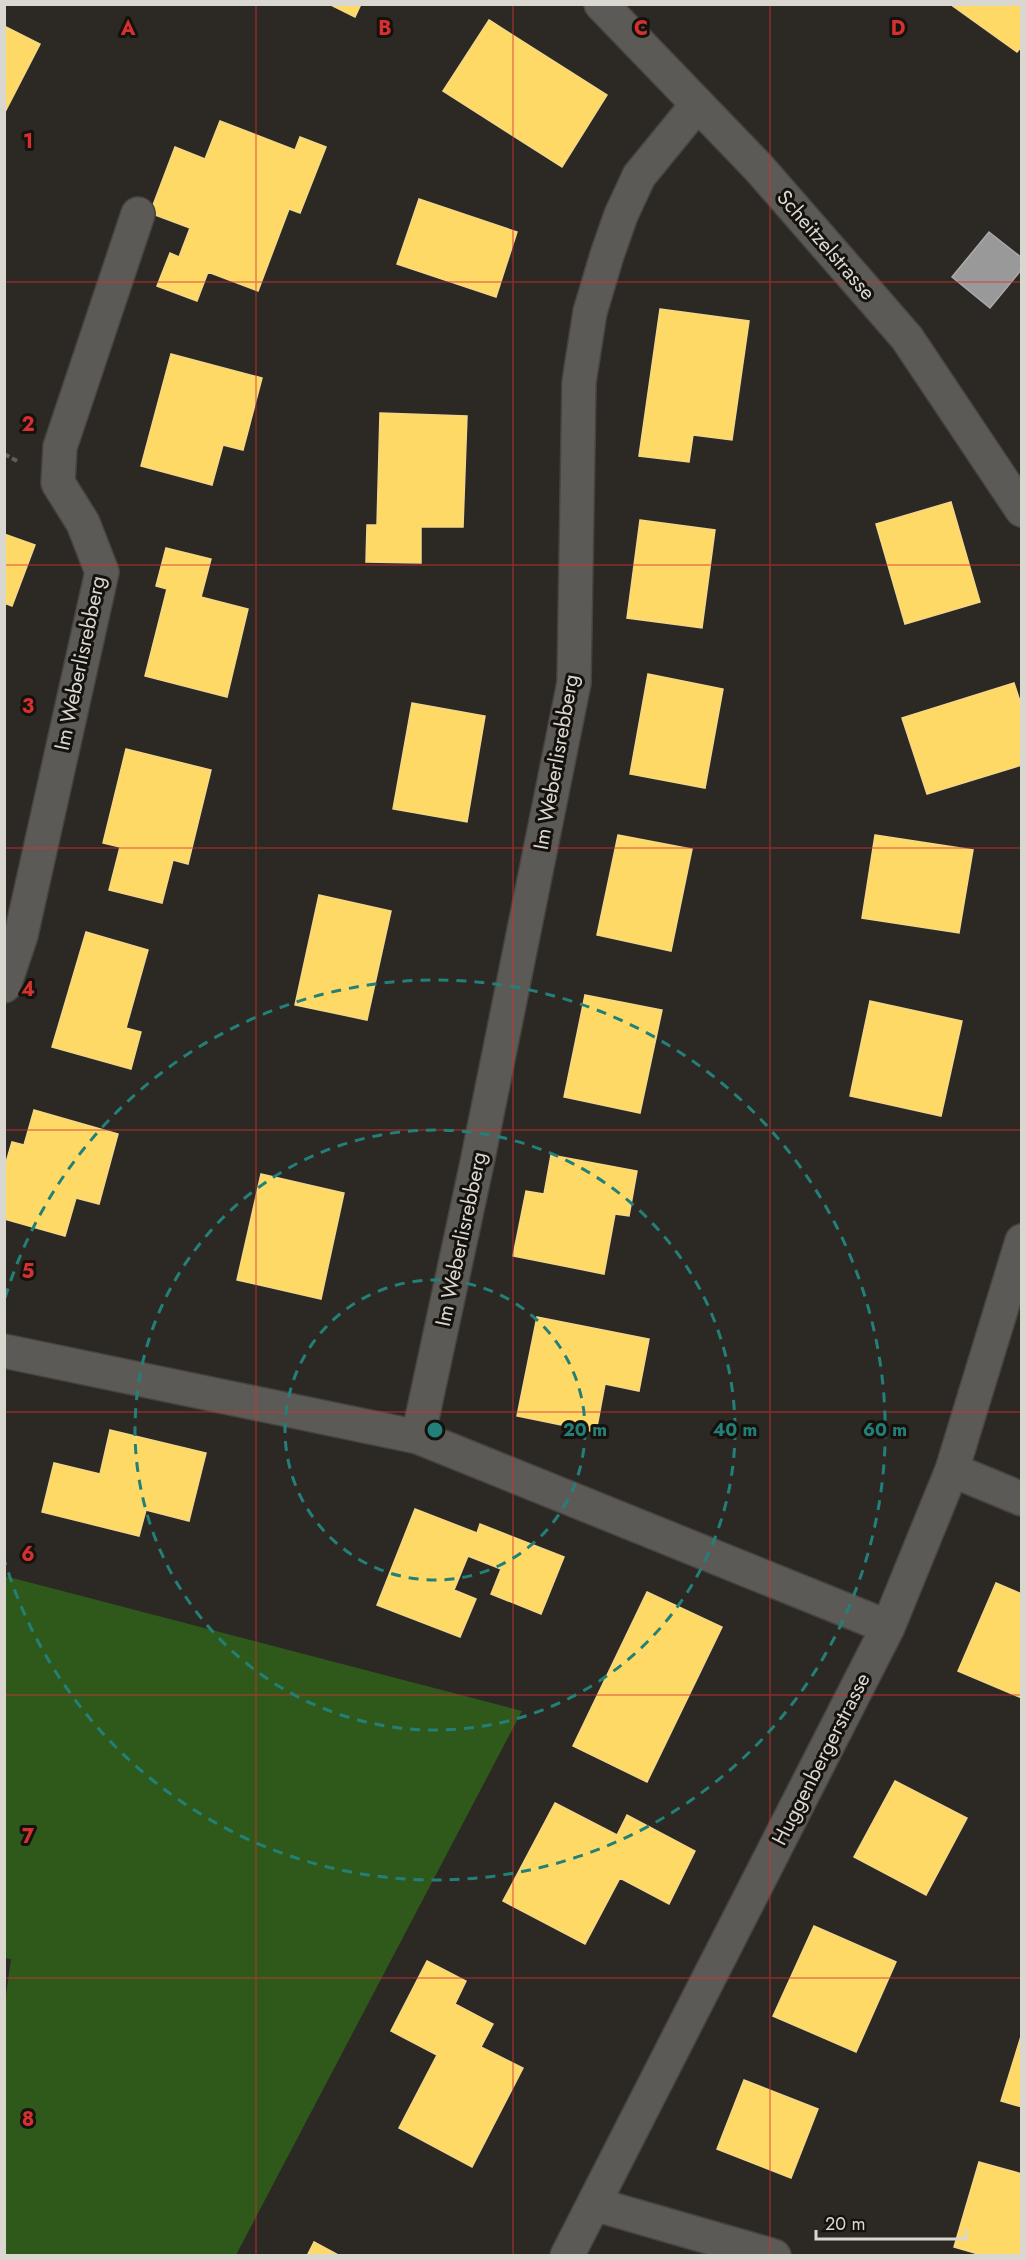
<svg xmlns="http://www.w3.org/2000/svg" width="1026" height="2260" font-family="Jost,sans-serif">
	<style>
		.green { fill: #2e591b }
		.homes { fill: #ffd966; stroke: #f4d886; stroke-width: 1.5 }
		.industry { fill: #999; stroke: #acabaa; stroke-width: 1.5 }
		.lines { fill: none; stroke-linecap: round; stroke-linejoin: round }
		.street-casing { stroke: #474440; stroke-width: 36 }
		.path { stroke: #615e5a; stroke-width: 4; stroke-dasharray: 6 3; stroke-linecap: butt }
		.street { stroke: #5c5a56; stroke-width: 33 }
		.grid { fill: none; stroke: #d63130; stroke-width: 1.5; stroke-opacity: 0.55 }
		.ring { fill: none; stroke: #238078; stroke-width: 3; stroke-dasharray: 10 8 }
		.labels { text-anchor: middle; stroke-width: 6; stroke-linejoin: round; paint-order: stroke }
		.street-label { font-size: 21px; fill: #dad6d0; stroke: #15120e }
		.grid-label { font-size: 20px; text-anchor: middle; font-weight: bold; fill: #d63130; stroke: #15120e; stroke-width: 6; stroke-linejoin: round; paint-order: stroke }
		.centre { fill: #238078; stroke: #15120e; stroke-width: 3 }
		.ring-label { font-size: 18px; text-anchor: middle; font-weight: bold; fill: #238078; stroke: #15120e; stroke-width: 6; stroke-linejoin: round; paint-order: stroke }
	</style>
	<rect width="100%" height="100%" fill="#2c2824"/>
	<path class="green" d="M5,1576L522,1711L236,2255H5L4,2009L11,1959L4,1958Z"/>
	<path class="homes" d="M329,4H361L355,17Z
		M950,4H1022V46L1017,52Z
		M489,20L607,95L562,167L443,91Z
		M4,26L40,44L4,114Z
		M220,121L295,150L300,137L326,147L300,213L289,209L258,291L208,272L197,301L157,286L170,253L179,257L190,228L150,213L175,147L205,159Z
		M419,199L517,232L496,297L397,264Z
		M660,309L749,321L732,440L693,435L689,462L639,456Z
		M171,354L262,378L243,450L223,445L212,485L141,466Z
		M380,413L467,416L463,527H421V563L366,562L367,525H377Z
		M951,502L980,602L905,624L876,524Z
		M640,520L715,530L702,628L627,618Z
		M4,534L35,545L12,606L4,603Z
		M166,548L211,559L201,597L248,609L227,697L145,676L167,589L156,586Z
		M648,674L723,689L705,788L630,774Z
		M1014,683L1022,707V765L927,794L902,718Z
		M412,703L485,716L467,822L393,809Z
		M126,749L211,770L188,864L173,860L162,903L109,890L120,847L103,843Z
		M618,835L692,849L671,951L597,935Z
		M875,835L973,850L959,933L862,918Z
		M319,895L391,911L367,1020L295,1005Z
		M86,932L148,950L126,1028L141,1032L131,1069L52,1047Z
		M585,995L662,1010L640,1113L564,1097Z
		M870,1001L962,1021L941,1116L850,1096Z
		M34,1110L118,1134L99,1204L76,1198L65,1236L4,1219V1169L12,1142L24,1145Z
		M551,1155L637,1171L629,1216L615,1214L604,1274L513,1256L526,1191L544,1194Z
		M261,1174L344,1193L321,1299L237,1280Z
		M537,1317L649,1339L639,1391L605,1384L596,1432L517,1416Z
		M110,1430L206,1453L189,1521L146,1510L139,1536L42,1512L54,1463L100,1474Z
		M415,1509L477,1533L480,1524L564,1557L541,1614L491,1594L501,1569L468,1556L454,1590L476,1599L460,1637L377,1605Z
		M996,1583L1022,1594V1698L958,1671Z
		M647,1592L722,1627L647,1782L573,1746Z
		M895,1781L967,1818L926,1895L854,1857Z
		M555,1803L617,1835L627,1815L695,1851L669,1904L620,1878L585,1944L503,1901Z
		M814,1926L896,1962L856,2052L773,2016Z
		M427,1961L466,1981L455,2004L493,2024L481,2047L523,2068L472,2167L399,2128L437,2055L391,2031Z
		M1022,2033V2107L1001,2101Z
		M744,2080L818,2109L791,2178L717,2149Z
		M979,2162L1022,2174V2256H985L954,2247Z
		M314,2242L340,2256H307Z"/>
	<path class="industry" d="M989,232L1022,258V269L990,308L952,277Z"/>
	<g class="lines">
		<g class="street-casing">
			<path id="street" d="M601,4L759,168L907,338L1022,510
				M4,986L21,935L102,572L83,523L58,483L60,447L138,214
				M4,1351L418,1437L477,1163L574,683L579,382L590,312L607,255L621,215L639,176L697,105
				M418,1437L888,1627
				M952,1470L1022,1499
				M594,2204L774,2256
				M567,2256L888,1627L952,1470L1022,1241"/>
		</g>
		<path class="path" d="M4,454L17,461"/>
		<use href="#street" class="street"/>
	</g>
	<path class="grid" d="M256,4V2256M513,4V2256M770,4V2256M4,282H1022M4,565H1022M4,848H1022M4,1130H1022M4,1412H1022M4,1695H1022M4,1978H1022"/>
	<g class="ring">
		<circle cx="435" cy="1430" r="150"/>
		<circle cx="435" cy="1430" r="300"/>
		<path d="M5 1298A450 450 0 1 1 5 1562"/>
	</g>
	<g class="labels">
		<g class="street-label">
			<text transform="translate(826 245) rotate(49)" y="7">Scheitzelstrasse</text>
			<text transform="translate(80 663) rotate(-78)" y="7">Im Weberlisrebberg</text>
			<text transform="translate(556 762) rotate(-80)" y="7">Im Weberlisrebberg</text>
			<text transform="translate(461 1239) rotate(-78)" y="7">Im Weberlisrebberg</text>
			<text transform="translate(821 1759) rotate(-63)" y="7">Huggenbergerstrasse</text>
		</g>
	</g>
	<g class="grid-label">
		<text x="128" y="35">A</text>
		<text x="385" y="35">B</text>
		<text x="641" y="35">C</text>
		<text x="898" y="35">D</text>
		<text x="28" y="148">1</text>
		<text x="28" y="431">2</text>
		<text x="28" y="713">3</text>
		<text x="28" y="996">4</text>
		<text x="28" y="1278">5</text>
		<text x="28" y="1561">6</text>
		<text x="28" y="1843">7</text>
		<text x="28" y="2126">8</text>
	</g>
	<circle cx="435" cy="1430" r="9" class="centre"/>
	<g class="ring-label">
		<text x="585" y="1436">20 m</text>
		<text x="735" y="1436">40 m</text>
		<text x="885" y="1436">60 m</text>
	</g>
	<rect width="1026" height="2260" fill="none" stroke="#dad6d0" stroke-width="12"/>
	<path d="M816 2230v9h150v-9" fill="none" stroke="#dad6d0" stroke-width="3"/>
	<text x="825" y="2230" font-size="18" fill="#dad6d0" stroke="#15120e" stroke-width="4.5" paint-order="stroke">20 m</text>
</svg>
